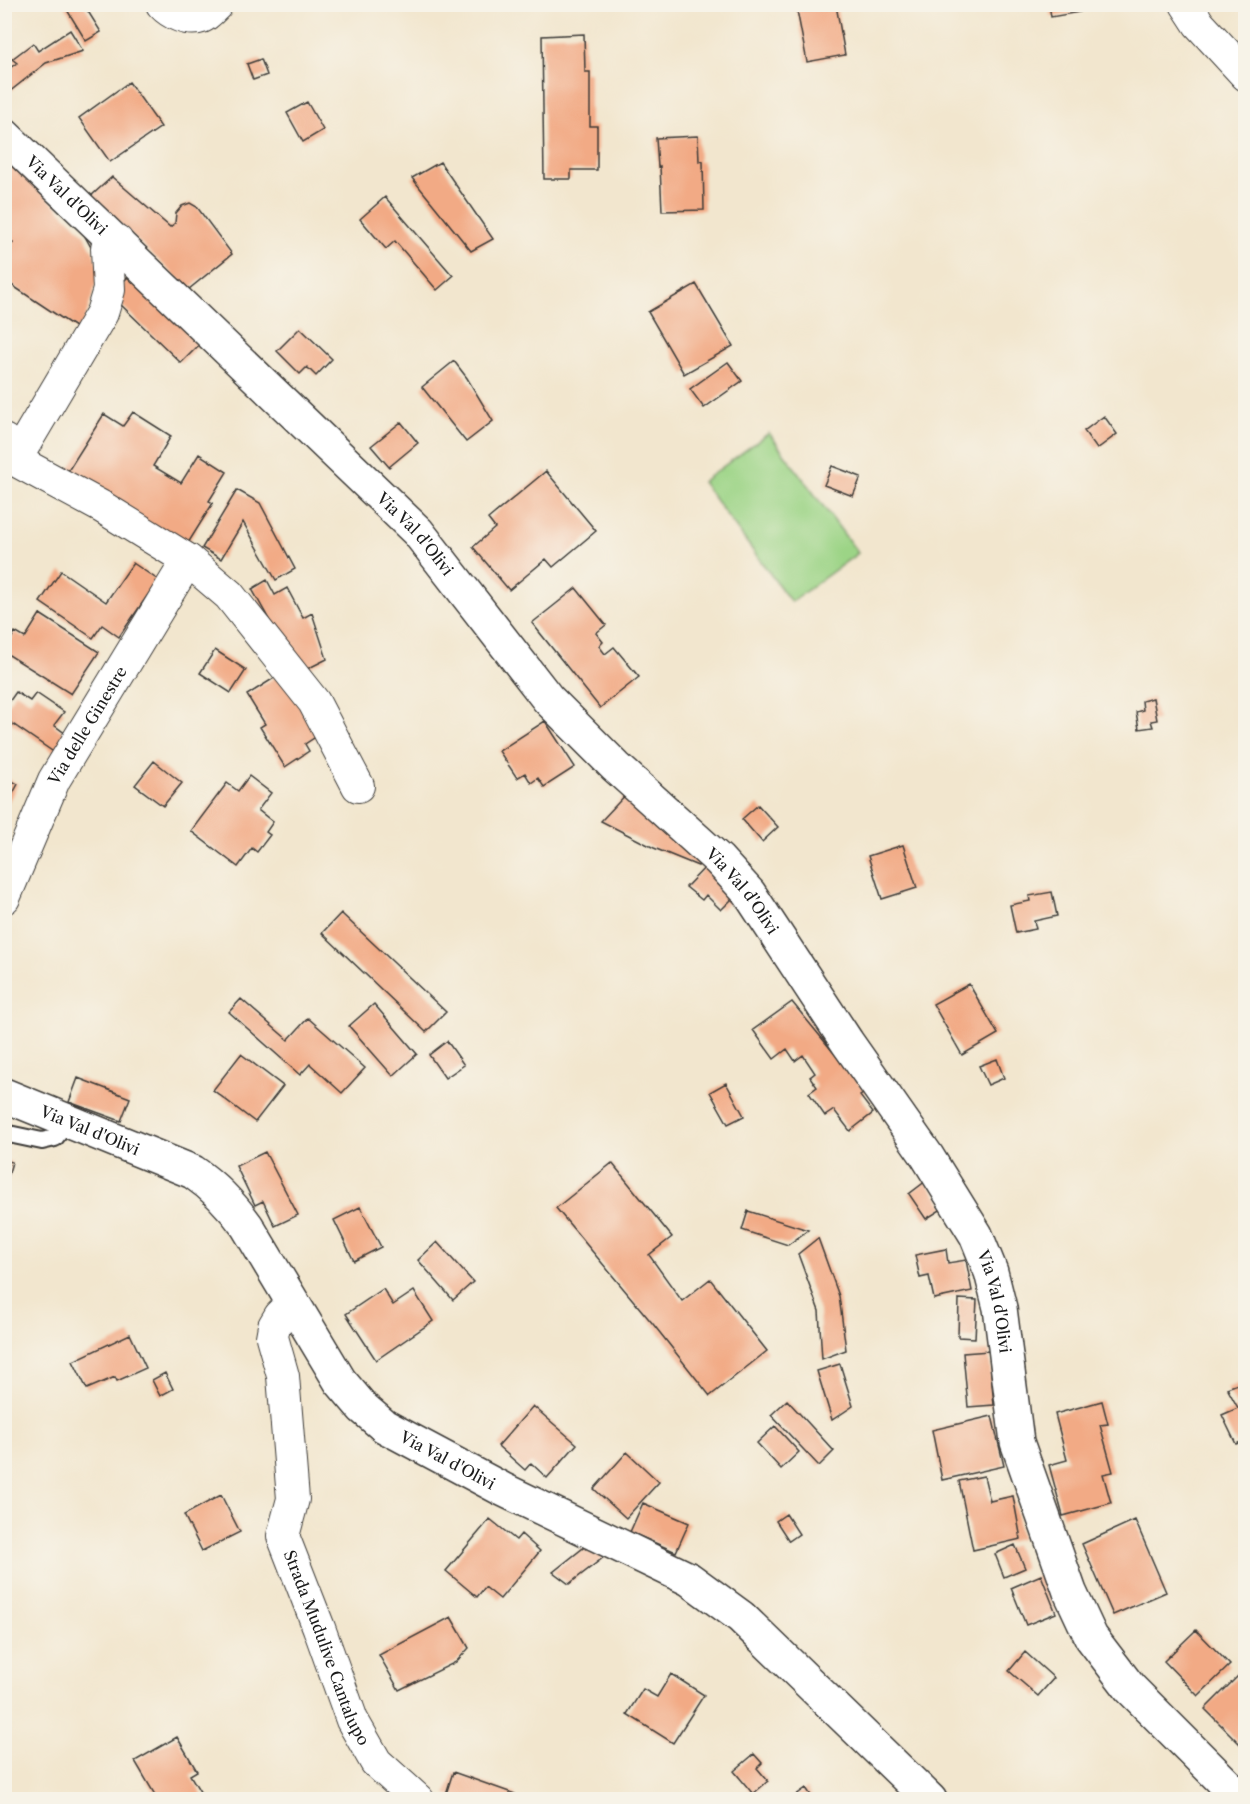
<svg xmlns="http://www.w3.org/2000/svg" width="1250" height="1804" font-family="'Libre Caslon Text',serif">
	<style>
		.green { fill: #9cd486; stroke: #5c7851; stroke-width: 1.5 }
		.building { fill: #f2aa85 }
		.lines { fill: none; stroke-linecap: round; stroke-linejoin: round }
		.service-casing { stroke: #3c3a37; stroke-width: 20 }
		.minor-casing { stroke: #3c3a37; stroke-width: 34 }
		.tertiary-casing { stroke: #3c3a37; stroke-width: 36 }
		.service { stroke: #fff; stroke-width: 16 }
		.minor { stroke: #fff; stroke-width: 32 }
		.tertiary { stroke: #fff; stroke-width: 33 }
		.labels { text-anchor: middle; stroke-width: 6; stroke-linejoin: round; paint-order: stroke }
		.street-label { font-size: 16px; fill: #1c1c1c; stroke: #f7f3e8 }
	</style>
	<rect width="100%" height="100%" fill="#f7f3e8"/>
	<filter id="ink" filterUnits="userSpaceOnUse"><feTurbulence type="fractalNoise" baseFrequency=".0167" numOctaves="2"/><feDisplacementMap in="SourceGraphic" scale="12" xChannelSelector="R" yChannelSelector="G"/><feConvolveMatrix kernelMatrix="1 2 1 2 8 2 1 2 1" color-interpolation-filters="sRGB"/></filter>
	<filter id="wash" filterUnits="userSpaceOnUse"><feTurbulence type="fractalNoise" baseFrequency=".008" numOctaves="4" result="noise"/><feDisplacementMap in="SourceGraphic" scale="24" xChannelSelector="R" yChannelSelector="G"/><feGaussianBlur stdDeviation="1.35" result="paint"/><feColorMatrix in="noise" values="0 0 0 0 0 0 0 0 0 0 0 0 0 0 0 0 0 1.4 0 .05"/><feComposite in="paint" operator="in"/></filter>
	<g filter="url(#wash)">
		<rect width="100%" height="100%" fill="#f2e6ce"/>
		<path class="green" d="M769,433L858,553L791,602L702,482Z"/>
		<g id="blocks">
			<path class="building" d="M1049,4H1079L1080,12L1051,17Z
				M64,5H84L101,32L86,41Z
				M796,5H836L845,55L807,62Z
				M70,30L83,51L46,63L4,96V72L17,63L12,59L33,43L38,51Z
				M584,34L585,72H590V126H597V170H571V179H544L542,36Z
				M261,59L267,75L253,80L247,64Z
				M129,82L161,127L110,162L79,118Z
				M307,102L323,130L303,142L287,113Z
				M698,136L699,162L703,161L704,210L662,211L660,166L658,167L656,138Z
				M4,154L83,233L93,251L100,272L81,331L4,280V252L13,243L8,239L4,232Z
				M440,162L493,239L471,251L412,178Z
				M112,177L170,227L175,223L176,213L182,206L190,203L197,207L232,254L189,289L91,196Z
				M385,197L453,276L437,290L395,241L386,249L360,219Z
				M132,273L203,341L181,363L119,303L123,282Z
				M696,284L733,346L684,374L648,312Z
				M300,328L332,359L316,376L307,367L300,374L277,351Z
				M454,361L467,378L493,421L466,442L422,387Z
				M728,362L742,381L704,408L690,389Z
				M133,412L171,436L153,466L181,483L199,454L227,472L209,501L213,503L185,548L66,474L104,414L123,426Z
				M1104,416L1117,434L1097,449L1084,431Z
				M401,422L418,443L389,467L371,446Z
				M832,466L861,477L853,496L824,485Z
				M546,471L596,531L553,567L546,559L509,590L473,547L495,528L488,519Z
				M237,490L260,503L295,569L276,580L243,522L221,559L202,548Z
				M133,563L158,580L119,637L102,625L93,638L40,602L61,571L106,602Z
				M267,580L275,595L287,588L303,618L312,613L327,659L299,673L252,589Z
				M576,588L606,625L596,633L603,642L599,646L605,654L614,647L639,677L600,708L532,623Z
				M40,614L99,652L71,694L4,652L15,632L25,638Z
				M215,650L246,670L231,693L200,673Z
				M282,673L320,734L305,744L309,751L285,767L260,727L265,724L247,695Z
				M16,692L30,701L36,693L64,712L54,725L70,737L58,755L4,718V709Z
				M1153,698L1157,720L1151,721L1153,727L1139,729L1136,712L1143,710L1142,701Z
				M545,721L575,767L544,787L538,778L531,783L525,773L517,778L499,751Z
				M154,761L182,783L163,806L135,785Z
				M249,776L271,793L258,810L273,822L266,832L270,835L257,852L252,848L238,867L191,831L227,783L238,791Z
				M4,777L18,784L4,810Z
				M632,788L705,856L698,866L654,848L601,821Z
				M758,805L778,827L762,842L742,819Z
				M903,845L917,888L882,899L868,856Z
				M709,863L739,892L721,910L706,895L702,900L686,887Z
				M1052,892L1057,916L1034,921L1036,929L1016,933L1010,905L1030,901L1029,896Z
				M341,913L446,1012L426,1032L322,933Z
				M969,984L998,1034L962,1055L933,1004Z
				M241,999L288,1040L308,1018L365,1068L342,1093L310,1064L300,1075L229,1012Z
				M792,1002L866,1092L860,1096L873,1113L850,1131L834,1110L825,1116L809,1093L817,1087L810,1077L815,1073L803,1055L795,1061L787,1049L774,1059L753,1030Z
				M374,1004L417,1054L393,1076L349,1026Z
				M447,1041L464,1065L445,1078L429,1055Z
				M241,1054L283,1086L255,1122L213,1090Z
				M997,1059L1004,1078L988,1085L979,1066Z
				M78,1078L130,1098L121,1121L69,1102Z
				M726,1083L744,1116L728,1124L710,1092Z
				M265,1152L298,1215L275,1226L263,1201L255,1205L236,1166Z
				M4,1160L12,1162L7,1180H4Z
				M612,1163L672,1237L649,1255L682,1301L710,1279L767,1351L710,1396L653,1324L556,1208Z
				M926,1181L945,1207L926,1219L909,1194Z
				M360,1207L381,1247L354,1261L334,1220Z
				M748,1211L808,1230L788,1245L742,1230Z
				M818,1238L839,1296L846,1350L822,1359L819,1311L798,1254Z
				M437,1242L473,1282L453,1300L418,1260Z
				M946,1249L948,1263L966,1260L972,1291L934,1299L929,1276L920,1278L915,1255Z
				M383,1289L393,1305L414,1291L433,1321L376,1360L346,1314Z
				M959,1299L977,1300L975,1338L958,1337Z
				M130,1334L146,1368L117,1381L115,1377L87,1389L73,1361Z
				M989,1351L994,1405L968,1407L963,1353Z
				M840,1364L853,1406L832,1420L817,1371Z
				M165,1373L173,1389L160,1396L152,1380Z
				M1246,1381V1440L1236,1444L1222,1415L1238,1408L1227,1388Z
				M787,1400L834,1451L819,1466L771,1415Z
				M1102,1401L1108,1424L1100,1425L1113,1472L1103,1474L1111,1503L1063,1516L1049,1465L1067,1460L1055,1414Z
				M533,1406L577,1444L547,1478L531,1463L525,1470L498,1446Z
				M992,1416L1004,1466L942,1480L932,1430Z
				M775,1426L799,1452L781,1469L757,1443Z
				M627,1452L659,1482L626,1518L594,1489Z
				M984,1476L990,1501L1013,1496L1021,1539L973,1550L959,1481Z
				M221,1495L240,1532L202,1551L184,1515Z
				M643,1503L689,1523L676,1552L630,1532Z
				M786,1514L799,1534L789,1541L776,1521Z
				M490,1519L516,1540L521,1534L540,1551L500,1599L485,1587L477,1597L446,1571Z
				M1135,1520L1166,1592L1113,1615L1082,1544Z
				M587,1545L604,1557L569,1584L553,1572Z
				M1015,1545L1025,1568L1004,1577L995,1554Z
				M1041,1575L1056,1613L1026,1625L1011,1588Z
				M451,1617L469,1648L456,1662L399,1690L379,1655Z
				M1196,1630L1230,1665L1198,1696L1164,1661Z
				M1025,1652L1054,1678L1038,1696L1009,1671Z
				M671,1674L704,1695L673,1743L627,1714L643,1689L657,1697Z
				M1238,1676L1246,1684V1750L1205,1709Z
				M177,1737L197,1771L190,1775L205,1800H158L135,1761Z
				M754,1754L762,1763L757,1768L768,1781L753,1794L734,1771Z
				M453,1772L515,1794L514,1800H462L446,1794Z
				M806,1788L814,1800H789Z"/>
		</g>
	</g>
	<g filter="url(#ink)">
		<use href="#blocks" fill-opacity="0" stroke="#3c3a37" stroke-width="1.5"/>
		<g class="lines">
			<g class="service-casing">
				<path id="service" d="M4,1133L42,1141L55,1138L68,1121"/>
			</g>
			<g class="minor-casing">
				<g id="minor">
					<path d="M162,4C171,14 188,22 202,17C207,15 213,8 217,4"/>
					<path d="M1186,4L1199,24L1246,75"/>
					<path d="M4,440L15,460L102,507L188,560L229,595L314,702L358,786"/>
					<path d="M15,460L102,313L109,290L107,248L117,241"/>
					<path id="s1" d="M4,898L54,780L188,560"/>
					<path id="s2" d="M292,1304L280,1316L274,1326L272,1337L283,1376L293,1499L283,1536L319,1628L352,1720L376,1762L418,1800"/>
				</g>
			</g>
			<g class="tertiary-casing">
				<g id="tertiary">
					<path id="s3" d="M4,135L418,532L548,699L616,767L719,860L749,893L847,1042L927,1156L976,1235L991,1272L1000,1308L1017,1442L1070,1592L1091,1637L1130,1688L1242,1800"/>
					<path id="s4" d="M4,1095L193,1172C215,1187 231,1204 247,1226L340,1381L363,1408L384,1426L502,1489L689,1579L741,1617L930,1800"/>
				</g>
			</g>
			<use href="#service" class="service"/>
			<use href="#minor" class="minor"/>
			<use href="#tertiary" class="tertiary"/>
		</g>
	</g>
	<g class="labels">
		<g class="street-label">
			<text dy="6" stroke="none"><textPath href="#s3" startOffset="87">Via Val d'Olivi</textPath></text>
			<text dy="6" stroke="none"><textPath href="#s3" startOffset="573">Via Val d'Olivi</textPath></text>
			<text dy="6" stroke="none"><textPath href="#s1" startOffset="192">Via delle Ginestre</textPath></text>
			<text dy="6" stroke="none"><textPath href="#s3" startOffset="1059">Via Val d'Olivi</textPath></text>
			<text dy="6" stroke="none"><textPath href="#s4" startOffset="93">Via Val d'Olivi</textPath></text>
			<text dy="6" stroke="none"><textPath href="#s3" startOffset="1545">Via Val d'Olivi</textPath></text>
			<text dy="6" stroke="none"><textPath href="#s4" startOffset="597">Via Val d'Olivi</textPath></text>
			<text dy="6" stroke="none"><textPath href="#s2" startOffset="362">Strada Mudulive Cantalupo</textPath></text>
		</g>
	</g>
	<rect width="1250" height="1804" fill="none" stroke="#f7f3e8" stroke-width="24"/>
</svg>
